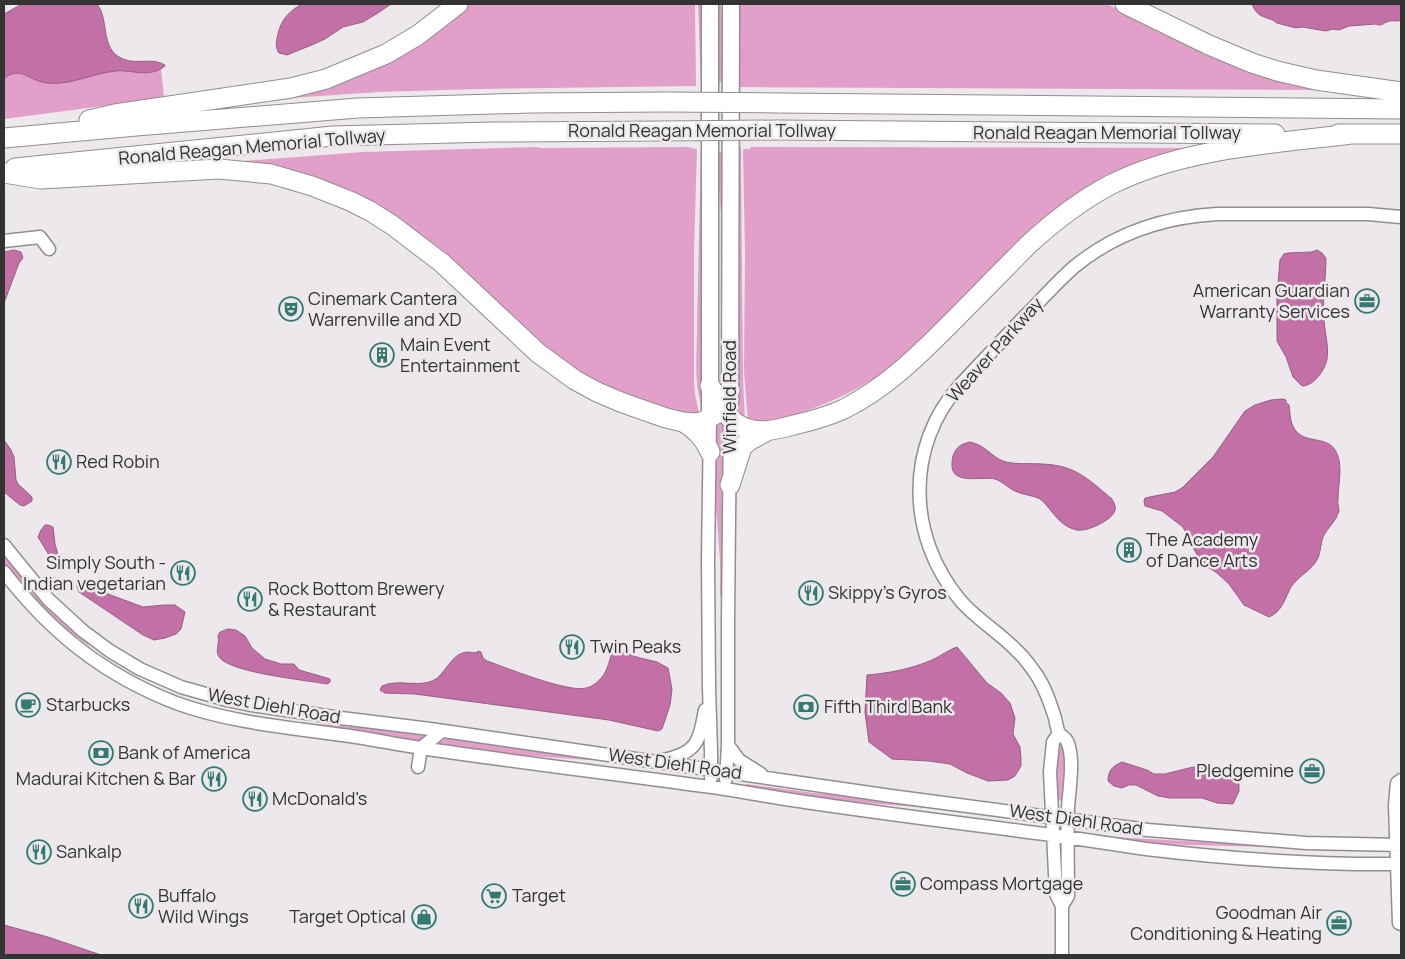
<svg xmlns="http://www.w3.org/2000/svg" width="1405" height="959" font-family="Manrope,sans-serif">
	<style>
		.green { fill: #e29fc9 }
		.water { fill: #c270a6; stroke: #975e84 }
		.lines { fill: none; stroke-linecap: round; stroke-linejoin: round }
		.minor-casing { stroke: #918d90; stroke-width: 15 }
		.major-casing { stroke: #918d90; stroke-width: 19 }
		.highway-casing { stroke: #918d90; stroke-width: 21 }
		.minor { stroke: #fff; stroke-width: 12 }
		.major { stroke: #fff; stroke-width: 16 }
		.highway { stroke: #fff; stroke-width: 19 }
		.highway-bridge-casing { stroke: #918d90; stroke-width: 21; stroke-linecap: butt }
		.highway-bridge { stroke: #fff; stroke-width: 19 }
		.labels { text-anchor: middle; stroke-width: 5; stroke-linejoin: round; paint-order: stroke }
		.street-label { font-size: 18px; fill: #343334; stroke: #ece8eb }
		.poi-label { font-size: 18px; fill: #343334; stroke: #ece8eb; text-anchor: start }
	</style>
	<rect width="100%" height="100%" fill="#ece8eb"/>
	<path class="green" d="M467,4H695L696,86L480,89L379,92L274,99L300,92Z
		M698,4H705L704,86H701Z
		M716,4H721L725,82H716Z
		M737,4H1107L1203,50L1323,90L737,87Z
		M161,69L164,98L4,119V79L16,73L26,75L32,78L115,71L137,73L152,72Z
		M736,146L741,147V149L743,378L745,422L735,415Z
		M538,147L540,148L689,147L691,148L697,149L694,250V382L695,394L700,418L621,396L553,357L432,244L399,219L229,162L363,152Z
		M701,147H705L703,408C693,385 697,354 697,329C698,268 700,208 701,147Z
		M751,147L1190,148L1139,165L922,340C910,351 897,362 884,372C847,397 792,422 748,422L744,371L745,252L743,149H750Z
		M716,152H725L724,252Z
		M719,422L723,424L725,426L723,595H720V560L714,478L716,424Z
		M4,554L89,642L88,645L46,615L36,605L4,565Z
		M319,724L390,730L432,735L424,744L318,726Z
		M442,737L590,757L589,760L491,753L434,745Z
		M1060,744C1068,755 1064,784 1063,797L1061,800L1059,801L1057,799L1055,779L1058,745Z
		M746,784L814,793L901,801L944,809L814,799L746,787Z
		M1094,836L1275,846V847L1147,844Z"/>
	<path class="water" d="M22,4H97C110,20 99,49 123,59C137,65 152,57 165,65V66C151,78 131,70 116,71C93,73 70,86 47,83C29,81 21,65 4,79V14Z
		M302,4H391L378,13L363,22L343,27L325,39L314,44L287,55L279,53C275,47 276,42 278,34C281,20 289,11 302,4Z
		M1252,4H1401V20C1397,22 1395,20 1390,21C1383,22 1383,27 1376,24L1349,26L1339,30L1333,29L1326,31L1302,27L1296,28L1277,23C1267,15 1258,20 1252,4Z
		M14,250L21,252L23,258L19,263L4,303V252Z
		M1317,250L1322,253L1326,258C1326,279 1322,300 1324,321C1325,333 1329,347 1327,359C1325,370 1314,386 1302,386L1293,377L1286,357L1277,341V295L1280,260L1284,254L1288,253L1312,252Z
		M1282,399L1286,400V403L1289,405C1290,412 1290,419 1292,424C1301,448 1329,432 1337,454C1343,467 1338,485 1338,499C1337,503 1339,507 1339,511C1338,513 1337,516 1336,518C1332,525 1326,530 1323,537C1320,546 1321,555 1315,563C1308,572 1297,578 1291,587C1285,598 1282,612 1269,617L1244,605L1229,584L1217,573L1208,567L1196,553L1183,527L1162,511L1145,506L1144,501L1145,498L1175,492L1182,488L1213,457L1245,411L1255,405L1271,400Z
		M4,440L11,450L14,457L16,480L18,484L32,497V501L24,506L20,505L4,492Z
		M970,442C987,446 990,456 1003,461C1014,465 1030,463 1042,464C1075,465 1088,479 1112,499C1114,503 1116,506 1115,510C1113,520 1087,532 1077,530C1063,527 1057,518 1048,507C1045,504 1043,501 1040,499C1033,495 1023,495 1015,491C1008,488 1002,481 995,479C983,476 954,485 952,467C952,462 952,460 953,456C956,447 961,444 970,442Z
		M45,525H48L53,527L55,544L59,558L54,559L49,555L38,537L41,530Z
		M77,583H83L89,587L143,607L164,605H175L185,612L181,629L176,634L165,638L154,640L143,635L79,592L77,587Z
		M228,629L236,630L245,636L252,648L265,659L281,664H294L299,670L327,678L330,679V682L327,684C305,680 233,673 220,658C214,651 220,644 218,636L220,632Z
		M957,647L987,683L1001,693L1010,703L1015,718L1013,734L1020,747L1021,758V766L1015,776L1008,780L988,781L967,773L950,764L929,761L892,759L869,742L865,712L867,675C890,673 911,669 932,660C941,656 948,650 957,647Z
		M613,649L640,658L657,662L668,668L672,689L670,705L662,729L658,731L609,720L415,694L385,693L380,690L382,686C399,678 420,689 436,679C439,677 440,675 442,673C453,660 457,649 476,653L478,651L481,652L483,658L487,661C507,668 569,693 586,688C592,687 598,682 602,677C608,670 610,658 613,649Z
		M1122,762L1147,770L1154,774H1165L1193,767L1219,769L1233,777L1239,784V791L1233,804L1217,803L1202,798H1170L1158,796L1136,785H1129L1122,788L1114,786L1108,781C1108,770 1113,766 1122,762Z
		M4,925L48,937L101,955H4Z"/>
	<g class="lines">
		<g class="minor-casing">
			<path id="minor" d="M4,241L40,237L49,249
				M710,418L708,560L709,688L711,751V778
				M4,545L48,599L83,631L110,651L140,669L181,687L227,700L251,705L341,718L430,729L891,796L1148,830L1306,843L1401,845
				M4,572C51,633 104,675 176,703C234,724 296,728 356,737C377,740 399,745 421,748C522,763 624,775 725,789C757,794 788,800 819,804C901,816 984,826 1066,837C1093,841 1119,845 1146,849C1230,859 1316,865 1401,864
				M1059,733L1053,742L1050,772L1056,894L1062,906V955
				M728,745L739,760L761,774
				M663,760C697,753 699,742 705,710
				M418,767L421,748L442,731
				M726,779L728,745V620L730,419
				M1401,780L1397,783L1395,805L1399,923L1401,924
				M1062,906L1068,896C1068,867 1067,837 1068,808C1069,790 1075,758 1067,741C1065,737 1061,736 1059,733C1057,729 1056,723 1055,718C1050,702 1044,684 1033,670C1028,663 1023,656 1016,650C999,632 976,619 960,600C907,537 905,446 960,385C983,361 1005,337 1028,313C1043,298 1058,281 1074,267C1115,233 1165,217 1217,214H1368L1401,217"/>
		</g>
		<g class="major-casing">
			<path id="major" d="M730,402L731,4
				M710,418V4"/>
		</g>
		<g class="highway-casing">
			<path id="highway" d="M1125,4L1209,45L1252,63L1277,71L1316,80L1401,92
				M778,103L1401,109
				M89,120L115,114L291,88L326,79L386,54L418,35L458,4
				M777,130L1275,134
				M1338,134H1401
				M4,138L136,126L358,108L531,103L667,102
				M15,168L333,136L493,132L666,131
				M4,173L41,179L219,169L271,174L312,186L350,201L370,211L392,225L442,263L538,353L575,380L597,392L623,403L666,418L683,422L694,423L702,422L716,414L730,390
				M710,386C718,400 724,416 739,425C756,435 776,430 794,425C811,421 829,416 844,409C887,387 917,357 950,324C976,298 1002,271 1028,245C1053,222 1080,201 1110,185C1183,148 1271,144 1351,134
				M683,422C696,430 704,438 710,452
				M730,485L742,447L749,441L767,431"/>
		</g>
		<use href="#minor" class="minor"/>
		<use href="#major" class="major"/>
		<use href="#highway" class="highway"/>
		<g class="highway-bridge-casing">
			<path id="highway-bridge" d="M667,102L778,103
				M666,131L777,130"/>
		</g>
		<use href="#highway-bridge" class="highway-bridge"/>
	</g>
	<defs>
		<g id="office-ring" transform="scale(1.25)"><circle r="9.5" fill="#ece8eb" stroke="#337a72" stroke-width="1.5"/><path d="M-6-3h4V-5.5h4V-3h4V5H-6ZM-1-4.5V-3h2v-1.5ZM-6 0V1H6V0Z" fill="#337a72"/></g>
		<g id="theatre-ring" transform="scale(1.25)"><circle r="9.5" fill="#ece8eb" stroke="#337a72" stroke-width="1.5"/><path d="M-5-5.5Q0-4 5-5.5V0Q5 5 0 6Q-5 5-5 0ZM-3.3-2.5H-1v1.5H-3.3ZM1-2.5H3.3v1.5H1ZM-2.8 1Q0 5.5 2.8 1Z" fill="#337a72"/></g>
		<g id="building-ring" transform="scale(1.25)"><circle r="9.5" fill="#ece8eb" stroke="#337a72" stroke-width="1.5"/><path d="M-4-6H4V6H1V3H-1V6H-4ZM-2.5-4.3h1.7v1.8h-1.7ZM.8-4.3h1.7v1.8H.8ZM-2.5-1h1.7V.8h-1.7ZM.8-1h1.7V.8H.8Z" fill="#337a72"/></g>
		<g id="restaurant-ring" transform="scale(1.25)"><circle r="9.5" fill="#ece8eb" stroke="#337a72" stroke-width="1.5"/><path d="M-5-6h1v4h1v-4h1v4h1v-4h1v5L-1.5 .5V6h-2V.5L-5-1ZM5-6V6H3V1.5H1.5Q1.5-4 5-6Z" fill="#337a72"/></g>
		<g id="cafe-ring" transform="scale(1.25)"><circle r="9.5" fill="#ece8eb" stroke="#337a72" stroke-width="1.5"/><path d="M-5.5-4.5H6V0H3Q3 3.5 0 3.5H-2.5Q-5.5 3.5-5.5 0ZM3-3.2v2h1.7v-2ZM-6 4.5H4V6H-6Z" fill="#337a72"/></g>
		<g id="bank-ring" transform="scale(1.25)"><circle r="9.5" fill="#ece8eb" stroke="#337a72" stroke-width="1.5"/><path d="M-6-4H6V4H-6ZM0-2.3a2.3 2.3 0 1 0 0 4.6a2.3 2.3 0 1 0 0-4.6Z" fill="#337a72"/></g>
		<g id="supermarket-ring" transform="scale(1.25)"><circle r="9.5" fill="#ece8eb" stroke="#337a72" stroke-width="1.5"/><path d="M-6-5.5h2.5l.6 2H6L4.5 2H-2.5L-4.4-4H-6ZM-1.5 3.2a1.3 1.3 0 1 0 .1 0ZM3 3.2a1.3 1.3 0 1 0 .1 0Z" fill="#337a72"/></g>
		<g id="shop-ring" transform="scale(1.25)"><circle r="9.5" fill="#ece8eb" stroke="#337a72" stroke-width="1.5"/><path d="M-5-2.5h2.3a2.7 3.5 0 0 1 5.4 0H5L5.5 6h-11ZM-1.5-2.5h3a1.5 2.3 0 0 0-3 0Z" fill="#337a72"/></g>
	</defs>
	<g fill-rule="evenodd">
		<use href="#office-ring" x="1367" y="301"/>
		<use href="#theatre-ring" x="291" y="309"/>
		<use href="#building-ring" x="382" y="355"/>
		<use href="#restaurant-ring" x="59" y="462"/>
		<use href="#building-ring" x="1129" y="550"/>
		<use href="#restaurant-ring" x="183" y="573"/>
		<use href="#restaurant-ring" x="811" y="593"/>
		<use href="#restaurant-ring" x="250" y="599"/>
		<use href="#restaurant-ring" x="572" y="647"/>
		<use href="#cafe-ring" x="28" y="705"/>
		<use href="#bank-ring" x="806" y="707"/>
		<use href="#bank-ring" x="101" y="753"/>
		<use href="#office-ring" x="1312" y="771"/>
		<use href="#restaurant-ring" x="214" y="779"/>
		<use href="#restaurant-ring" x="255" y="799"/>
		<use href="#restaurant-ring" x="39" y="852"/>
		<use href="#office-ring" x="903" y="884"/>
		<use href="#supermarket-ring" x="494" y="896"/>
		<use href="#restaurant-ring" x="141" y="906"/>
		<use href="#shop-ring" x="424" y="917"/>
		<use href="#office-ring" x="1339" y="923"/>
	</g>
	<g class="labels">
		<g class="street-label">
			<text x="702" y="137">Ronald Reagan Memorial Tollway</text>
			<text x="1107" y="139">Ronald Reagan Memorial Tollway</text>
			<text transform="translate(252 147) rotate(-5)" y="6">Ronald Reagan Memorial Tollway</text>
			<text transform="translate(995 350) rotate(-48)" y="6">Weaver Parkway</text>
			<text transform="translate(730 397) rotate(-90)" y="6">Winfield Road</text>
			<text transform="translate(274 706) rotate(10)" y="6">West Diehl Road</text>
			<text transform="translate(675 764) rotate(8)" y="6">West Diehl Road</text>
			<text transform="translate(1076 820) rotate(8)" y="6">West Diehl Road</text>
		</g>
		<g class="poi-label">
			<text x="1350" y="297" text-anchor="end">American Guardian<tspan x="1350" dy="21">Warranty Services</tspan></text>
			<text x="308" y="305">Cinemark Cantera<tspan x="308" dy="21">Warrenville and XD</tspan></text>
			<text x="400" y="351">Main Event<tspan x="400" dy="21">Entertainment</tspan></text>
			<text x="76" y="468">Red Robin</text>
			<text x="1146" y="546">The Academy<tspan x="1146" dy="21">of Dance Arts</tspan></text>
			<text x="166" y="569" text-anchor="end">Simply South -<tspan x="166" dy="21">Indian vegetarian</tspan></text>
			<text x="268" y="595">Rock Bottom Brewery<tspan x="268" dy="21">&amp; Restaurant</tspan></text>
			<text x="828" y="599">Skippy's Gyros</text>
			<text x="590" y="653">Twin Peaks</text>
			<text x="46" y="711">Starbucks</text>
			<text x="824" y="713">Fifth Third Bank</text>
			<text x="118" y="759">Bank of America</text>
			<text x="1294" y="777" text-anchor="end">Pledgemine</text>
			<text x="196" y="785" text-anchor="end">Madurai Kitchen &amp; Bar</text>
			<text x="272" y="805">McDonald's</text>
			<text x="56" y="858">Sankalp</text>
			<text x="920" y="890">Compass Mortgage</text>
			<text x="158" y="902">Buffalo<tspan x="158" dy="21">Wild Wings</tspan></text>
			<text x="512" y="902">Target</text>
			<text x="1322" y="919" text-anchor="end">Goodman Air<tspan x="1322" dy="21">Conditioning &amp; Heating</tspan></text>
			<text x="406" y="923" text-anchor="end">Target Optical</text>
		</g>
	</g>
	<rect width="1405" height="959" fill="none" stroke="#343334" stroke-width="10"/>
</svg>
